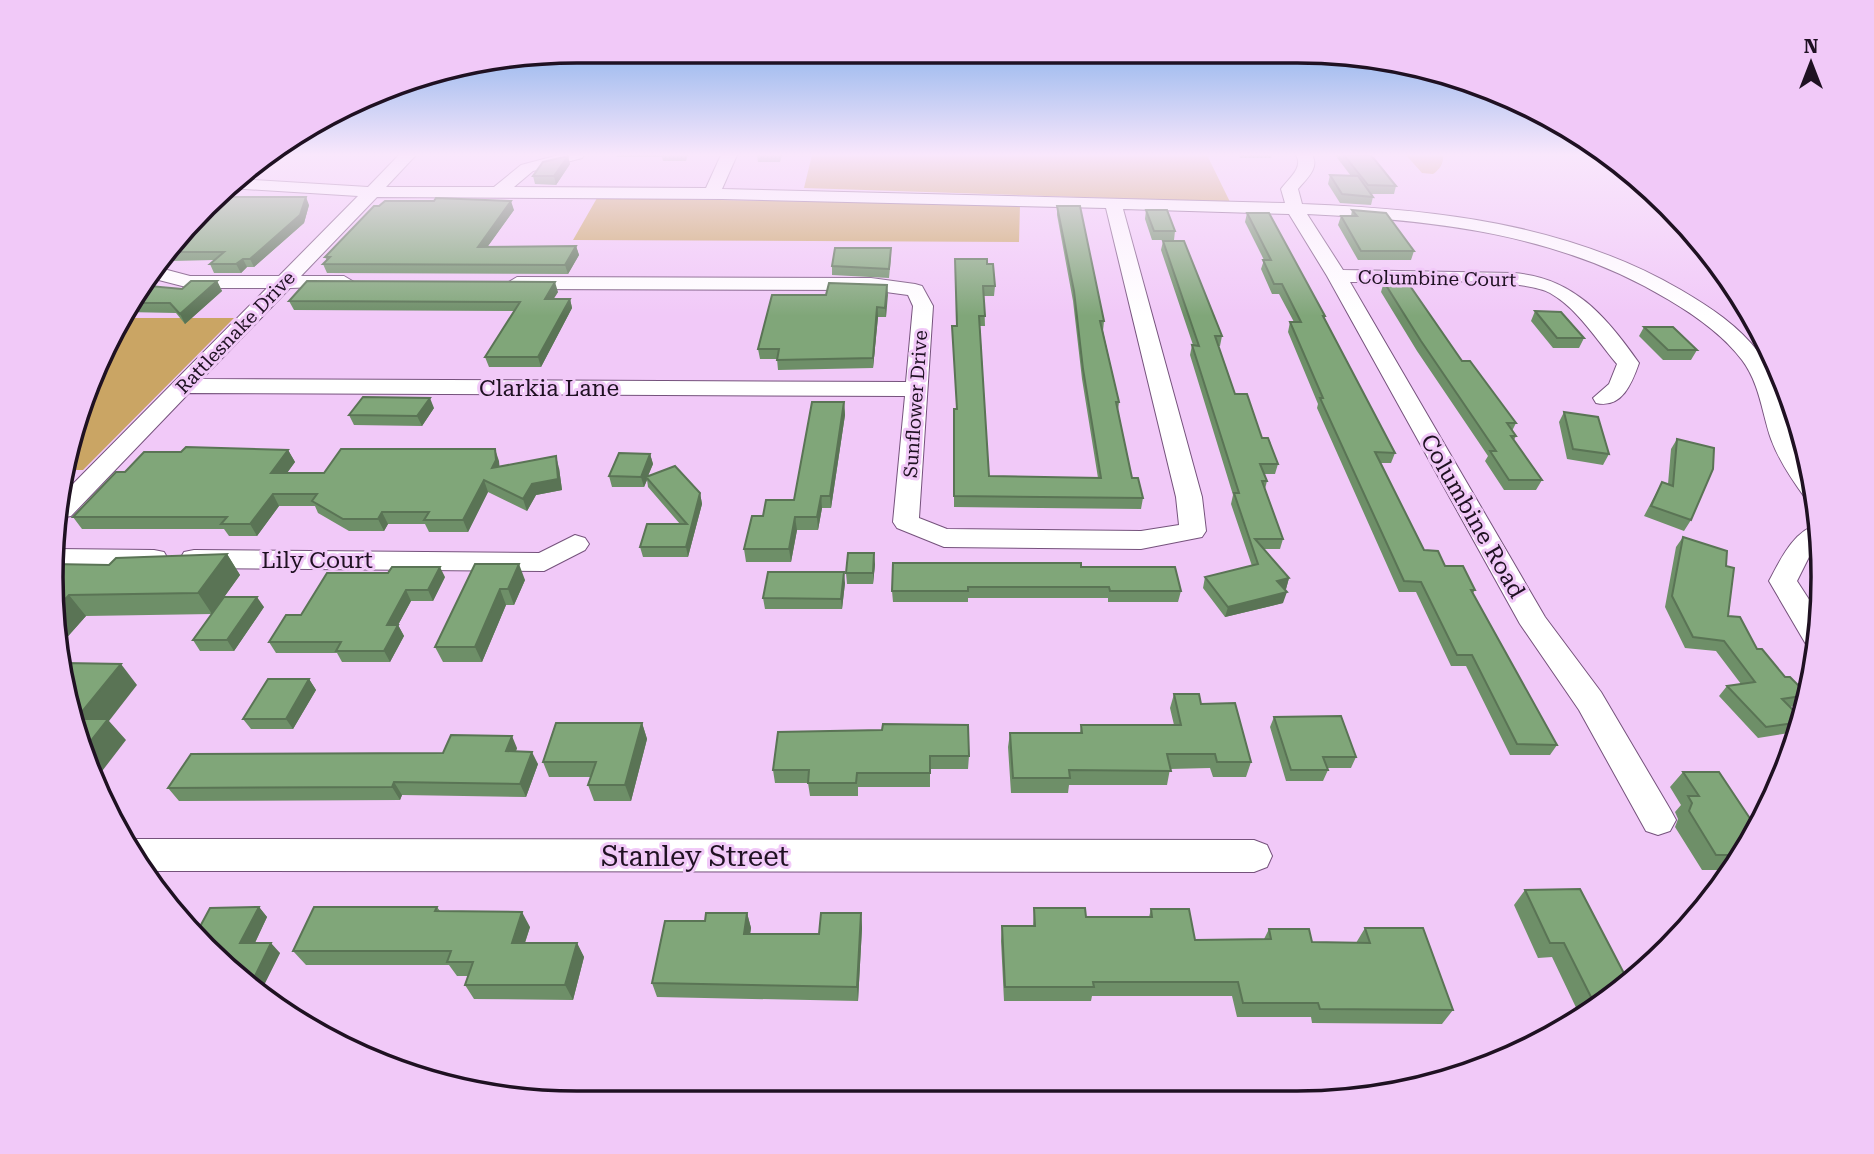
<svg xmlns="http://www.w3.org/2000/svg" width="1874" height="1154" font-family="'Roboto Serif',serif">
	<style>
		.green { fill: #caa564 }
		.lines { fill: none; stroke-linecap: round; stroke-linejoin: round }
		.minor-casing { stroke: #75527c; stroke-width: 2 }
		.minor { fill: #fff; fill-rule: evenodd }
		.wall { fill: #6e8f68 }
		.shaded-wall { fill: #5a7455 }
		.building { fill: #80a679; stroke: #5a7455; stroke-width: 2 }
		.labels { text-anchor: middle; stroke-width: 6; stroke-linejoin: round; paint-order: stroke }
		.far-street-label { font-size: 19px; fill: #1f1122; stroke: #f1c9f8 }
		.street-label { font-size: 23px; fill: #1f1122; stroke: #f1c9f8 }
		.near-street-label { font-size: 28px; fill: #1f1122; stroke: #f1c9f8 }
		.rim { fill: none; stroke: #1f1122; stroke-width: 3.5 }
	</style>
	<rect width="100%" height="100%" fill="#f1c9f8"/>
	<path class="green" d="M812,155H1207L1230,202L804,188Z
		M1406,155H1443C1444,163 1440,169 1433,174L1422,173Z
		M597,198L1020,205L1019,242L573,240Z
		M130,318H234L83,470H68L79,408L118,329Z"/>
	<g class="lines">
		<g class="minor-casing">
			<path id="minor" d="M399,155H416L386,187H494L521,165L559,155H584L582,158L533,171L514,187L706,188L721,155H737L722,189L1285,203L1281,189C1288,179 1304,168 1296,155H1312C1320,168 1306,179 1298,189L1302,204C1433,209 1566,223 1681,290C1710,307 1739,326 1759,353C1778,378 1784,407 1794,436C1798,448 1806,458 1810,469C1813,479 1815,490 1817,500L1806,499C1792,480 1779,461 1771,439C1762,413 1760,384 1742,360C1723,335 1696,316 1669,300C1559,233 1433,220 1307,214L1343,270L1513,273C1573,277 1606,316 1639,363C1632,383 1622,409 1596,403L1593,398L1609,384L1617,364C1596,339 1578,309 1550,293C1521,276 1391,282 1350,282L1545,617L1601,692L1670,809L1676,820L1670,831L1658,835L1646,831L1579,710L1520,624L1327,276L1289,214L1123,209L1202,497L1206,531L1202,537L1141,549L944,547L897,528L893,522L905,396L189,393L71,516L60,518L65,492L267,288H190L147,277L156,267L190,276H279L358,196L230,188L238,179L368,187ZM377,197L722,199L1106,208L1176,497L1179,525L1141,531L947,529L919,518L933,306L922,286L915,284L871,278L517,277L507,283L517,289L871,290L908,295L913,306L906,382L202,379L290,288L351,286L354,282L344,276H301Z
				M1819,524L1820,547L1809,557L1797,581L1821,618L1816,648L1807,646L1769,581C1781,559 1793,531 1819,524Z
				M575,535L585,538L589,544L585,550L544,571L194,568L184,566L180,559L184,552L194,550L539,553Z
				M55,549L154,550L164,552L168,559L164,566L154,568L54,567Z
				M137,839L1254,840L1267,845L1272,856L1267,867L1254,872L145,871L130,842Z"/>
		</g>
		<use href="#minor" class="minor"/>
	</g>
	<path class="wall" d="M266,155H283L269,161L264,159L253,164L257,159Z
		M616,155H688L686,161H663L662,157H617Z
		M757,155H782L780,162H758Z
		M1239,155H1272L1271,158H1240Z
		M1335,155H1371L1396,186L1394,194H1372L1373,197L1371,205L1340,203L1328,184L1330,175L1351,176Z
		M568,156L570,164L556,185L535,184L533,176Z
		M214,205H309L304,223L254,267H247L241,273H214L210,264L214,260L172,261L168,254Z
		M1057,206L1104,321L1103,331L1119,402L1118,411L1132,478L1143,498L1141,509L954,507V409H957L952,326H956L987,264L995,286L994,296H984L985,326H980L989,476L1098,478L1082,379L1073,301L1057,215Z
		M514,210L487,247L576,246L579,255L568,274L327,273L323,264L327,261L325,257Z
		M1146,210L1175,231L1174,240H1152L1145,219Z
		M1352,210L1414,251L1411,260H1358L1338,225L1341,216H1351Z
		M1247,213L1325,316L1324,319L1395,453L1391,463H1380L1424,550L1475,590L1473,593L1557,745L1550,755H1510L1466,666H1451L1416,592H1399L1317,408L1318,404L1288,332L1290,322H1294L1279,294H1272L1261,269L1264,260L1245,222Z
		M1163,241L1222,336L1220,346H1218L1235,394L1278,464L1275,474H1264L1267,481L1265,489L1283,539L1280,549H1264L1289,578L1286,589H1284L1283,603L1225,617L1203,588L1205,577L1252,566L1231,504L1233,495L1190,355L1192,345H1193L1161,250Z
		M891,257L889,278L832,275V266Z
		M217,281L222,291L185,324L176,313L126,312L139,285L182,289Z
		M1384,282L1462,361L1516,423L1512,431L1516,436L1514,440L1542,480L1536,490H1504L1485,461L1488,456L1417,351L1381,292Z
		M887,285L886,317H878L873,368L778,370L777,359H760L758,349Z
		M558,292L553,299H570L572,308L541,367H489L485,357L514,311L294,310L289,301Z
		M1535,311L1584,338L1579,348H1553L1531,321Z
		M1644,327L1697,350L1691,360H1663L1639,336Z
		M844,402L845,415L831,508H822L818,530H797L791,562H746L744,549L763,516L794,500Z
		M434,408L422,426L354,425L349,415Z
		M1564,412L1609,454L1603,465L1567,459L1559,422Z
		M1677,439L1691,520L1684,531L1644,516L1662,482L1668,484L1671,449Z
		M288,450L295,462L287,473H324L499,461V467L559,468L562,490L536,495L527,511L488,492L468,532H429L425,524H388L384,531H349L318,513L315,506H279L257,536H229L224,529H82L73,517L125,472Z
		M650,454L653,464L648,476L700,493L702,504L688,557H643L640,547L680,524L648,487L647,480L644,487H612L609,476Z
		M1683,537L1726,566L1728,616L1757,649L1785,677L1808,695L1800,705L1790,707L1803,720L1801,726L1795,732L1758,738L1719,696L1727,686L1741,684L1716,651L1685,648L1665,607L1676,547Z
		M227,554L240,575L224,597L264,607L234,651H200L193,640L212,614L86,616L62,643L51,577L109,565Z
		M475,564L525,580L514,605H506L482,662H443L435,647Z
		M875,564L873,584H847L846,573Z
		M1081,567L1181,591L1178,602H1108V598H968V602H893L892,591Z
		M445,577L433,601H411L398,625L404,636L390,662H342L337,653H276L269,642L301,615Z
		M845,583L842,609H765L763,598Z
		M309,679L316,690L293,729H251L243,719Z
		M1174,694L1201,704L1251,762L1246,777H1213L1210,768L1170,769L1167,785H1069L1068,793H1011L1008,747L1010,733H1080L1081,725H1174L1170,708Z
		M1274,717L1356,757L1351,768H1327L1328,770L1323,781H1286L1270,727Z
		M642,723L647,739L631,801H594L588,785L591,777H549L543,762Z
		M778,732L969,756L968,769H930V787H858V796H810L808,783H775L773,770Z
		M517,748L516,751L538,764L526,797L402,795L400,800L179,801L168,788L443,753Z
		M1683,772L1757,829L1731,870H1702L1675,827L1678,819L1675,812L1681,805L1670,787Z
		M1525,890L1629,983L1581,1018L1552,957L1538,958L1514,905Z
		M259,907L267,917L255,943L280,953L264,985L248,986L196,934Z
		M437,907L440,911L530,927L525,943H577L584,957L573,1000L474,999L465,985L468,976H457L449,965H306L293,951Z
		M1034,908L1086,917H1149L1151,909L1195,940L1264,939L1269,929L1312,942L1356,943L1365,928L1453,1010L1442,1024L1312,1023L1311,1017H1237L1232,996H1092L1091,1001H1004L1001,941L1002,926H1033Z
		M747,913L751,928L750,934H819L861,913L862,928L858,1001L657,997L652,983L705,921Z"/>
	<path class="shaded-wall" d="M267,155H283L269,161Z
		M262,156L264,159L253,164L257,159Z
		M568,156L570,164L556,185L554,176Z
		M306,197L309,205L304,223L254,267L250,259Z
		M511,201L514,210L481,256L478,247Z
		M576,246L579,255L568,274L565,265Z
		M243,259L247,267L241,273L236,264Z
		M217,281L222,291L185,324L180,314Z
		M555,282L558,292L548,308L545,299Z
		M887,285L888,295L886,317L885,308Z
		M570,299L572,308L541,367L538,357Z
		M877,307L878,317L873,368V358Z
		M430,398L434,408L422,426L417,416Z
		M844,402L845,415L831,508L830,496Z
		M495,449L499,461L500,472L492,468Z
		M288,450L295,462L278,485L271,473Z
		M650,454L653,464L647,478L646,477L647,480L644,487L641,477Z
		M556,456L559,468L562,490L536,495L527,511L523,499L532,484Z
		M484,480L488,492L468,532L463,520Z
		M700,493L702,504L688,557L686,547Z
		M273,494L279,506L257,536L250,524Z
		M821,496L822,508L818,530L817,517Z
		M382,512L388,524L384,531L378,519Z
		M795,517L797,530L791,562L789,549Z
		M874,553L875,564L873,584V573Z
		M227,554L240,575L212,614L198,593Z
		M519,564L525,580L514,605L508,589Z
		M440,567L445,577L433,601L428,590Z
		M844,572L845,583L842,609L841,599Z
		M1289,578L1286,589L1274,592L1277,581Z
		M500,589L506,605L482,662L475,647Z
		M406,590L411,601L398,625L404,636L390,662L384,651L387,625Z
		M1287,592L1283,603L1225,617L1228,607Z
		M69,595L86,616L62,643L56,609Z
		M257,597L264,607L234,651L227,640Z
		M121,664L137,685L109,721L126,740L96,779L82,752L76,719Z
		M309,679L316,690L293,729L286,719Z
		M642,723L647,739L631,801L625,785Z
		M512,736L517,748L511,764L506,751Z
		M532,752L538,764L526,797L520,784Z
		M394,782L402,795L400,800L392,787Z
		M159,893L174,908L172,910L159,897L158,895Z
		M259,907L267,917L250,953L240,943Z
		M522,912L530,927L520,957L512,943Z
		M747,913L751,928L748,948L744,934Z
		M861,913L862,928L858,1001L857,987Z
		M271,943L280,953L264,985L255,976Z
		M577,943L584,957L573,1000L565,985Z"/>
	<path class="building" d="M1344,155H1371L1396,186L1368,185Z
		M568,156L554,176H533L543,162Z
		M1330,175L1358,176L1373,197L1342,194Z
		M229,197H306L300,215L250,259H243L236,264H210L224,252H170L186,236H185L214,205H219Z
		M436,198L511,201L478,247L576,246L565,265L323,264L330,257H325L374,206H379L385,201H434Z
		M1057,206H1080L1104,321H1100L1119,402H1116L1132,478H1138L1143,498L954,496V409H957L952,326H957L955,259H987V264H993L995,286H983L985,316H979L989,476L1101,478L1083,369L1074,291Z
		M1146,210H1167L1175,231H1154Z
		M1352,210L1386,213L1414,251H1361L1341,216H1357Z
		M1247,213H1269L1325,316H1323L1395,453L1375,452L1424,550L1438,551L1445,566H1463L1475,590H1471L1557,745L1517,744L1472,655H1457L1421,582L1404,581L1320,398H1323L1290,322H1301L1282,284H1274L1263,260H1271Z
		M1163,241H1184L1222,336H1215L1235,394H1247L1262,438H1268L1278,464H1260L1267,481H1262L1283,539H1255L1289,578L1277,581L1287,592L1228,607L1205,577L1258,564L1234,493H1239L1192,345L1199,346Z
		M835,248H891L889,269L832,266Z
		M191,281H217L180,314L170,303H130L139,285L182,289Z
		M307,281L555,282L545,299H570L538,357H485L520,302L289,301Z
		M1384,282L1408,283L1462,361H1470L1516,423H1507L1516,436H1511L1542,480H1509L1490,451H1496L1421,341Z
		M829,283L887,285L885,308L877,307L873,358L777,360L779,349H758L772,295H826Z
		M1535,311L1561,312L1584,338H1557Z
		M1644,327H1673L1697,350H1668Z
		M363,397L430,398L417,416L349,415Z
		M812,402H844L830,496H821L817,517H795L789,549H744L752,516H763L766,500H794Z
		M1564,412L1598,417L1609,454L1573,449Z
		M1677,439L1714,448L1713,469L1691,520L1651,506L1662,482L1673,486Z
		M186,447L288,450L271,473H324L341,449H495L496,460L492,468L556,456L558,479L532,484L523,499L484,480L463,520H424L429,512H382L378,519H343L312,501L317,494H273L250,524H221L227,517H73L116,472H125L144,452H181Z
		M619,453L650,454L641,477L609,476Z
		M675,466L700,493L686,547H640L647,524H687L646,477Z
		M1683,537L1727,551L1726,566L1734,568L1728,616L1740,617L1757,649H1762L1785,677H1790L1808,695L1782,699L1803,720L1802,722L1766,727L1727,686L1755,682L1724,641L1693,637L1672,596Z
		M848,553H874L873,573H846Z
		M227,554L198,593L69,595L56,609L51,577L53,564L109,565L116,558Z
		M893,563H1081V567H1175L1181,591H1110L1109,587H968V591H892Z
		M475,564H519L508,589H500L475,647H435Z
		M392,567H440L428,590H406L387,625H398L384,651H336L341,642H269L286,615H301L327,573H388Z
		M768,572H844L841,599L763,598Z
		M224,597H257L227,640H193Z
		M65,663L121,664L76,719H108L82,752L79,746Z
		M268,679H309L286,719H243Z
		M1174,694H1199L1201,704L1235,703L1251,762H1217L1215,754H1167L1171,771L1069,770L1070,778H1013L1010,733H1082L1081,725H1181Z
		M1341,716L1356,757H1323L1328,770H1291L1274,717Z
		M556,723H642L625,785H588L596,762H543Z
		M883,724L968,725L969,756H930V773H857L856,783H808L809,770H773L778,732L882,730Z
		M451,735L512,736L506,751L532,752L520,784L394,782L392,787L168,788L191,754L443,753Z
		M1683,772H1719L1757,829L1741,855H1716L1689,811L1692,803L1688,796H1699Z
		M1580,889L1629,983L1596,1007L1564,943H1550L1525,890Z
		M259,907L240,943H271L255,976H238L196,934L210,908Z
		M314,907H437L435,911L522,912L512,943H577L565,985H465L473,962H447L451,951H293Z
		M1034,908H1085L1086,917H1152L1151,909H1189L1195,940L1271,939L1269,929H1309L1312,942L1370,943L1365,928H1423L1453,1010L1320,1009L1318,1003H1243L1238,982H1093L1094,987H1005L1002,926H1035Z
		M706,913H747L744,934H819L821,913H861L857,987L652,983L665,921H705Z"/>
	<linearGradient id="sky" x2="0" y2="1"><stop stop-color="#6da3e7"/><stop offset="0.49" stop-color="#f9e7fc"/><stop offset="1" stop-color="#f9e7fc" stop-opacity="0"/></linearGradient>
	<rect width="1874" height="316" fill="url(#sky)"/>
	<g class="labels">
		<g class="far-street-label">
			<text transform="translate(1437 278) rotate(1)" y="7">Columbine Court</text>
			<text transform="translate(235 332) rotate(-46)" y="7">Rattlesnake Drive</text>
			<text transform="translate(915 404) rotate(-86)" y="7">Sunflower Drive</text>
		</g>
		<g class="street-label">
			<text x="549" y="396">Clarkia Lane</text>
			<text transform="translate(1473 516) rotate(60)" y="8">Columbine Road</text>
			<text x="317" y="568">Lily Court</text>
		</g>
		<g class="near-street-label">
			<text x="695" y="866">Stanley Street</text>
		</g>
	</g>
	<path d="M0 0H1874V1154H0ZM577 63H1297A514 514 0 0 1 1811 577V577A514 514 0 0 1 1297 1091H577A514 514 0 0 1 63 577V577A514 514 0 0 1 577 63Z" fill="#f1c9f8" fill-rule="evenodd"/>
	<path class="rim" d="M577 63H1297A514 514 0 0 1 1811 577V577A514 514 0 0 1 1297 1091H577A514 514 0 0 1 63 577V577A514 514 0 0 1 577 63Z"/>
	<g transform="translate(1811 63)" stroke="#f1c9f8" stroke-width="5" paint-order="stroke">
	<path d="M0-5L12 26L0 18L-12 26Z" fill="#1f1122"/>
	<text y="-10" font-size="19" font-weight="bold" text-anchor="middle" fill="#1f1122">N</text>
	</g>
</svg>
